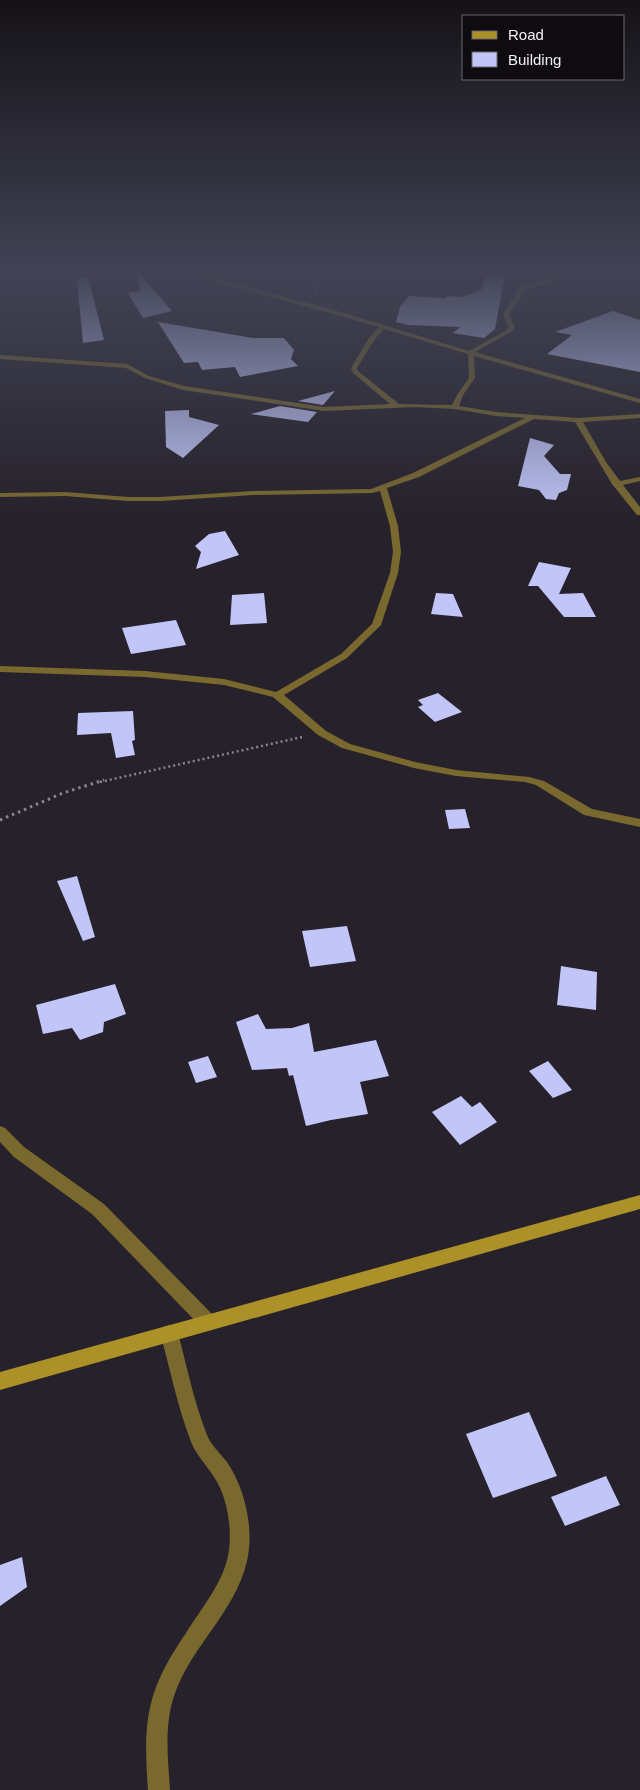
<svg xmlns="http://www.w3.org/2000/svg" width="640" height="1790" font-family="Arial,sans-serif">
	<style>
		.building { fill: #c1c5f8 }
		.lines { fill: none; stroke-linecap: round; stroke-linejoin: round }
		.path-far2 { stroke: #88848c; stroke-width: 2; stroke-dasharray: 1 2; stroke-linecap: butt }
		.path-far1 { stroke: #88848c; stroke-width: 2.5; stroke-dasharray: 2 3; stroke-linecap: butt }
		.path { stroke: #88848c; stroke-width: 3; stroke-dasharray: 2.5 4; stroke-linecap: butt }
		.street { fill: #7a692f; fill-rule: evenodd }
		.secondary { fill: #ac9129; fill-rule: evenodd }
	</style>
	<rect width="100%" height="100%" fill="#26212a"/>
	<path class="building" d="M138,274H140L172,311L143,318L128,293L140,291Z
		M486,274H505L495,329L484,338L453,333L460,327L408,325L396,322L400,307L409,296L446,298L447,296L463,297L482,289Z
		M88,277L104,340L83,343L77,279Z
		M613,311L640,320V372L547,354L572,335L555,332Z
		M158,322L253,338H284L294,350L291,359L298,366L240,377L235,367L202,370L198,362L184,363Z
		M335,391L323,405L298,401Z
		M280,406L317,412L308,422L251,414Z
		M189,410V417L219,425L183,458L166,447L165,411Z
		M530,438L554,445L544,456L560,474H571L567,490L559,493L556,500L546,499L539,490L518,486Z
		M225,531L239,555L196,569L201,552L195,546L209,534Z
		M539,562L571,568L559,594L583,593L596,617H564L538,586H528Z
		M264,593L267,623L230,625L232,595Z
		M436,593L453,594L463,617L431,614Z
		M176,620L186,645L131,654L122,628Z
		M438,693L462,712L435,722L418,707L423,705L418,700Z
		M133,711L135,740L132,741L135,755L116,758L111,733L77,735L78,713Z
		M465,809L470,828L449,829L445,810Z
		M77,876L95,937L83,941L57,881Z
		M347,926L356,961L310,967L302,931Z
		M561,966L597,972L596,1010L557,1005Z
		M115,984L126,1014L104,1022L103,1032L80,1040L72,1028L43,1034L36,1005Z
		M258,1014L266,1029L292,1028L309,1023L314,1052L376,1040L389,1076L360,1082L368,1114L331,1120L306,1126L293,1075L289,1076L287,1068L252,1070L236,1022Z
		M208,1056L217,1077L196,1083L188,1062Z
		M548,1061L572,1090L553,1098L529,1071Z
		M461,1096L472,1107L480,1102L497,1122L460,1145L432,1112Z
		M529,1412L557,1476L493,1498L466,1434Z
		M606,1476L620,1505L565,1526L551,1497Z
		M22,1557L27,1587L0,1606V1565Z"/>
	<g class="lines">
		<path class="path-far2" d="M313,274L317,294"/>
		<path class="path-far1" d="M100,782L302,737"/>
		<path class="path" d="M0,820L63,793L104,780"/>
		<path class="street" d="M189,274H198L331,309L469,351L507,330L509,327L503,315C508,305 515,298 519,288L559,274H566L555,281L524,290C521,301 514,305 509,315L515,327L511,332L475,352L640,399V403L474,356L475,378L463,395L459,406L496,412L578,418L640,414V418L583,422L606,462L620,481L640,477V481L623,485L640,507V515H637L612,484L575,422L534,419L419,477L387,488L398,526L401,552L398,573L381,625L347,658L284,695L326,731L350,744L415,762L456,770L529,777L544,781L592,809L640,819V827L584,815L536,785L525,782L456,776L414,768L342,748L318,735L273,697L224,685L145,677L0,672V666L145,671L224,679L276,692L341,654L372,624L390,573L393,552L390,526L380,491L372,493L253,495L160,501H128L65,496L0,497V493L65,492L128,497H160L253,491L371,489L413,473L525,418L496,416L455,409L415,407L324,411L183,390L145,378L126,368L0,359V355L127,364L149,376L184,386L324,407L390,404L353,373L351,368L369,338L379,327ZM384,329L468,354L469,378L457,395L452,405L399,404L358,371L357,368L375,339Z
			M0,1126L5,1128L24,1147L104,1204L214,1316L217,1322L214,1328L208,1330L202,1328L92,1214L14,1157L0,1142Z
			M169,1325L175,1327L178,1333C187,1367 194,1402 207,1435C211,1445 220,1453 227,1462C243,1485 252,1521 249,1549C243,1606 191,1644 174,1696C164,1726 168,1759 170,1790H148C143,1721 146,1691 186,1633C202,1607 225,1581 229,1550C232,1527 227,1496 214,1477C206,1464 195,1454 190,1439C177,1405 170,1368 160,1333L163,1327Z"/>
		<path class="secondary" d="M640,1195V1209L0,1390V1372Z"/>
	</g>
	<linearGradient id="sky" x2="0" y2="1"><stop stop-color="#151217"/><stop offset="0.52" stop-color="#414355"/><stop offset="1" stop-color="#414355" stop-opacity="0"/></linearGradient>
	<rect width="640" height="524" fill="url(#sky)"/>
	<rect x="462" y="15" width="162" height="65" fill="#0e0c10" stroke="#6a676c"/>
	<rect x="472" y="31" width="25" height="8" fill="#ac9129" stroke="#6a676c"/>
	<text x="508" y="40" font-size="15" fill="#f3eff6">Road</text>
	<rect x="472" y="52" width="25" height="15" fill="#c1c5f8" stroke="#6a676c"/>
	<text x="508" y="65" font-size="15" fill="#f3eff6">Building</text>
</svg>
